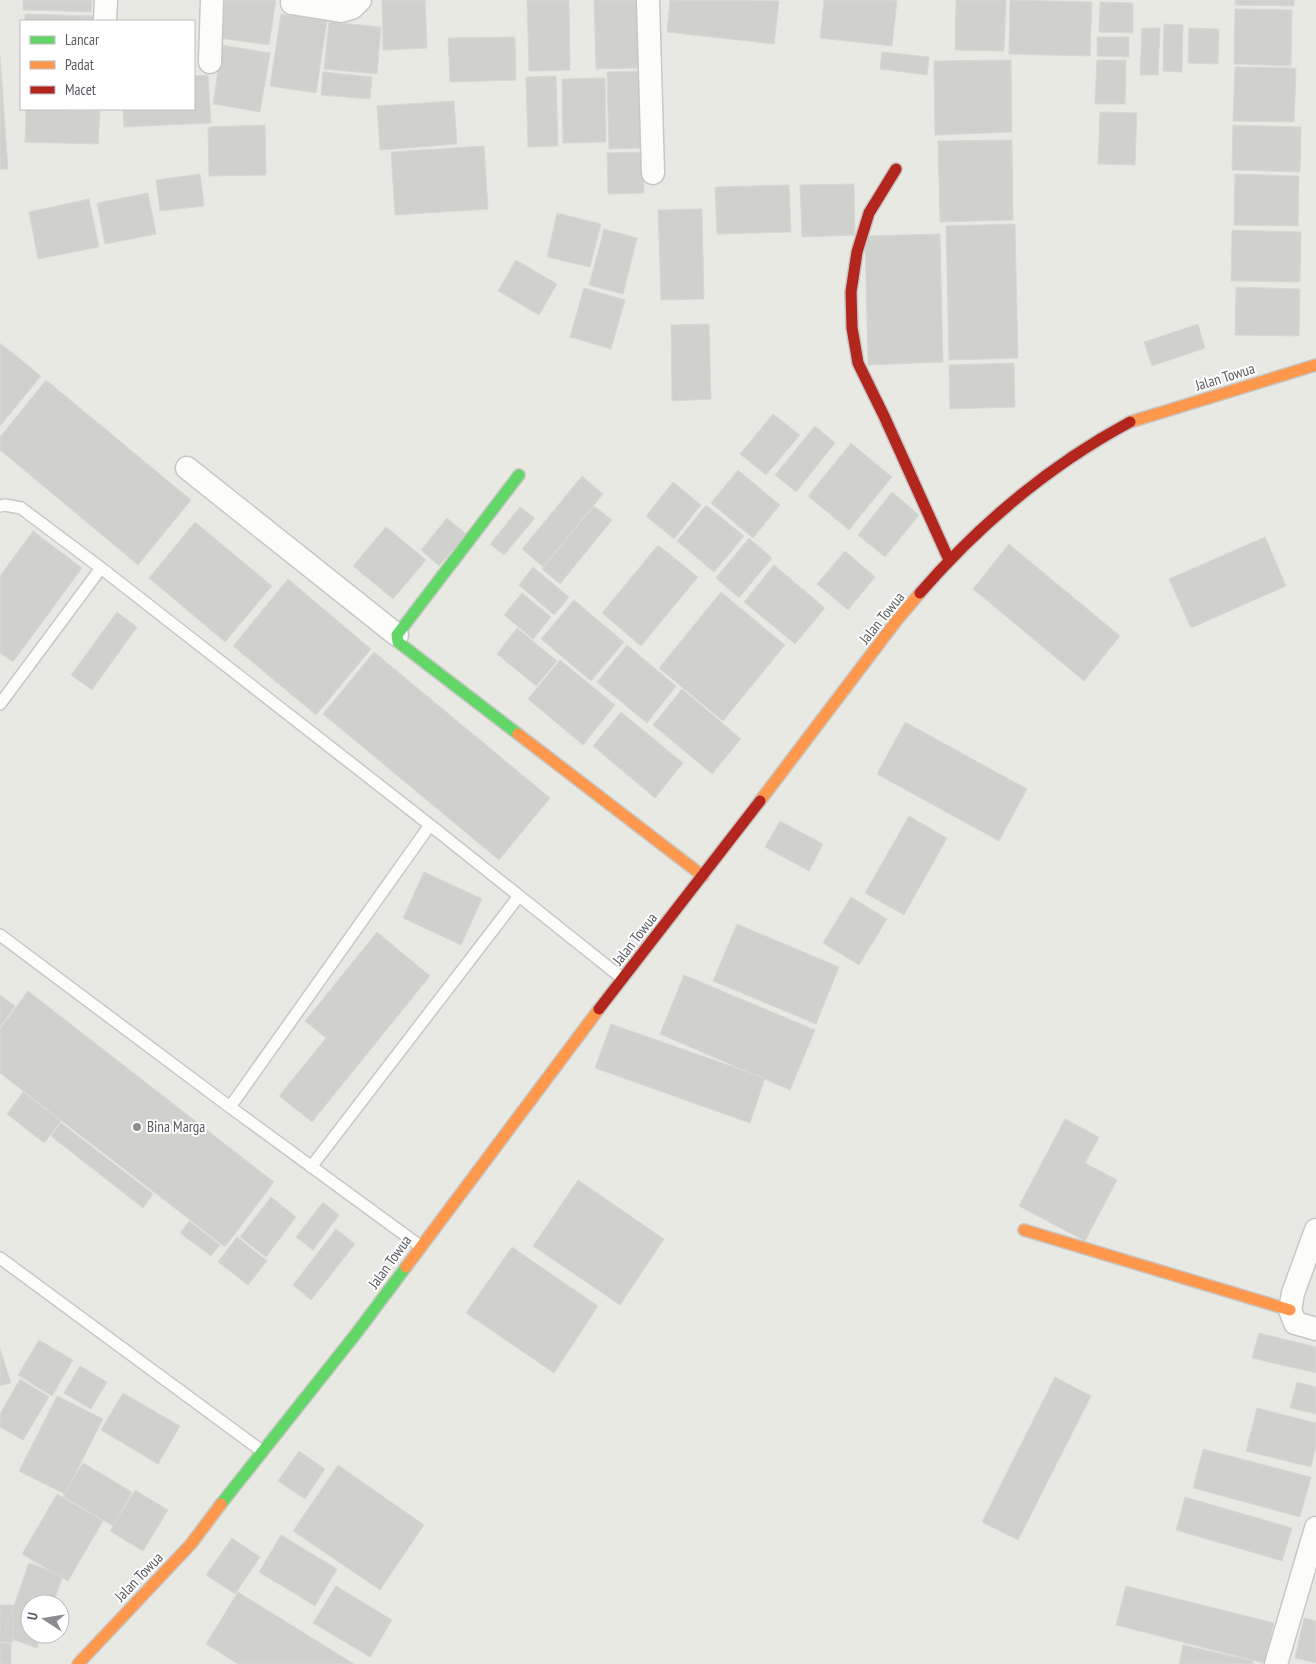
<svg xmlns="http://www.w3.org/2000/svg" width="1316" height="1664" font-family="'PT Sans Narrow',sans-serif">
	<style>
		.building { fill: #d0d0cd; stroke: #d8d8d3 }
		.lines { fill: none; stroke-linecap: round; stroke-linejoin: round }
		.lane-casing { stroke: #c7c7c6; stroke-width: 14 }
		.street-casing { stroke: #c7c7c6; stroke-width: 25 }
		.fast-casing { stroke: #c6c6c5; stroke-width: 14 }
		.slow-casing { stroke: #c6c6c5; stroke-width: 14 }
		.jam-casing { stroke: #c6c6c5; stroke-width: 14 }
		.lane { stroke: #fcfcfb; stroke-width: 11 }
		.street { stroke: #fcfcfb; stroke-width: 22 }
		.fast { stroke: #63d668; stroke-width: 11 }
		.slow { stroke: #ff974d; stroke-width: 11 }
		.jam { stroke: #b3261e; stroke-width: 11 }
		.poi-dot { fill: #8c8d90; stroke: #fff; stroke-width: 2 }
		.labels { text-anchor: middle; stroke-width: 4; stroke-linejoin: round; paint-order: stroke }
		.street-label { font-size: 15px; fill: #5a5c62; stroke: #fff }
		.poi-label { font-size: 15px; fill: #5a5c62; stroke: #fff; text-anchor: start }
	</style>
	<rect width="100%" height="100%" fill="#e9e9e4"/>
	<path class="building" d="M23,0H92L91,12L23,10Z
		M225,0H276L269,45L219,38Z
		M382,0H425L427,48L383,50Z
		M527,0H569L570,70L529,71Z
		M594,0H638L639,68L596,69Z
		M670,0L779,1L774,44L667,32Z
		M824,0H897L892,46L820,38Z
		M956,0H1006L1004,51L955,50Z
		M1010,0L1092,2L1090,56L1009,54Z
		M1235,0H1294V6L1235,5Z
		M1100,2L1133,3V33L1099,32Z
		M1235,9L1292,10L1291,66L1234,64Z
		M25,14L94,16V21H25Z
		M281,14L327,21L316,93L270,86Z
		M329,22L381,27L377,74L324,69Z
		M1164,24L1183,25L1182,72L1163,71Z
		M1142,28H1160L1158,75H1140Z
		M1189,28L1219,29L1218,64L1188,63Z
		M515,37L516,80L450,82L448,38Z
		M1097,37H1129V57L1097,56Z
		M222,45L270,53L260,112L213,104Z
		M882,52L929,57L927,75L880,69Z
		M0,55L8,169H0Z
		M1011,60L1012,132L935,135L934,61Z
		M1097,60H1126L1125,104H1095Z
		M1235,67L1296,68L1294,122L1233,121Z
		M643,71L645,148L609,149L607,72Z
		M323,72L372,77L370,99L321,95Z
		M208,75L211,123L124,127L123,109H194V76Z
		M556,76L558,146L528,147L526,77Z
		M605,78L606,142L563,143L562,79Z
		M454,101L457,144L380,150L377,106Z
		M26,109L100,111L98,144L25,142Z
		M1100,112L1137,113L1135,165L1098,164Z
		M265,125L266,175L209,176L208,127Z
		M1233,125L1301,127L1300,172L1232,170Z
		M1012,140L1013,220L940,222L938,141Z
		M484,146L488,209L395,215L391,152Z
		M643,152L644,193L608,194L607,153Z
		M200,174L204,206L160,211L156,180Z
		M1235,174L1299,176L1298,226L1234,225Z
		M854,184L855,235L802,237L800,185Z
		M789,185L791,232L717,234L715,187Z
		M148,193L156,234L105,244L97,203Z
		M89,199L99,247L38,259L29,212Z
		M702,209L704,299L661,300L658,210Z
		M557,213L601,224L590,267L547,257Z
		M1015,224L1018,358L949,360L946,226Z
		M604,229L637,238L623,294L589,285Z
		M1232,230L1301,232L1300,282L1231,281Z
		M940,234L943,362L868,365L865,236Z
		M516,260L557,284L539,315L498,291Z
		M1236,287L1300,289L1299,336L1235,335Z
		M584,288L625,300L611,349L570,337Z
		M709,324L711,399L672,401L671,325Z
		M1198,324L1205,348L1152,366L1144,342Z
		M0,343L41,376L0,426Z
		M1014,363L1015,407L950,409L949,365Z
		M46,380L191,500L138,565L0,450V437Z
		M773,414L800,435L766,475L740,454Z
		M815,426L835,443L796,492L775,475Z
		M851,443L892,477L849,530L808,496Z
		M738,470L780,505L753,538L711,503Z
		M582,476L603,494L543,567L522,549Z
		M673,482L701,505L674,539L646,516Z
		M892,492L919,515L885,557L858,535Z
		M706,505L744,536L714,572L677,541Z
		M594,506L612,520L560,584L542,569Z
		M520,507L535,518L504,555L490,544Z
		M447,518L466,534L439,566L421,550Z
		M195,522L272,586L225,642L149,578Z
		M386,527L426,560L393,599L353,566Z
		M33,531L82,568L13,662L0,653V576Z
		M1265,537L1286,586L1191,628L1169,579Z
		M749,538L772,558L739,598L716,578Z
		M1009,544L1120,636L1084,681L973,589Z
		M658,545L698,577L641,646L602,613Z
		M845,551L875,577L848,610L817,584Z
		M774,565L825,608L795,644L744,602Z
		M533,567L569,597L554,615L519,585Z
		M288,579L371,649L316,715L233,646Z
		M721,592L785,645L723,721L659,668Z
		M522,593L551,617L533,639L504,615Z
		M574,600L624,642L591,681L541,639Z
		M117,612L137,627L92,690L71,675Z
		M517,628L557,661L536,686L497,654Z
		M627,645L676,686L647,723L597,682Z
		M374,652L550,798L499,860L323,714Z
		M560,660L615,705L583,745L528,699Z
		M682,689L741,739L712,774L653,725Z
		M621,712L683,763L655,798L593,746Z
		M905,722L1027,789L999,841L877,774Z
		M909,816L947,838L904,915L865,893Z
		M780,821L823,844L809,871L765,847Z
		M424,872L482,899L461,945L403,918Z
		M851,897L887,919L859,965L823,943Z
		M737,924L839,967L816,1024L713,981Z
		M377,932L430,976L312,1122L279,1096L326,1038L305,1021Z
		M684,975L815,1030L790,1090L660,1034Z
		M28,991L274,1182L225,1247L0,1073V1029Z
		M0,995L15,1006L0,1027Z
		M611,1024L765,1078L750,1123L595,1068Z
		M23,1092L61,1121L44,1143L7,1114Z
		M1065,1119L1099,1137L1085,1163L1117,1180L1085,1241L1019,1206Z
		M61,1123L153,1194L143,1208L51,1136Z
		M578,1180L664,1239L620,1305L533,1246Z
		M271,1197L296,1217L266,1257L240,1237Z
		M323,1202L339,1215L313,1250L296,1237Z
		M189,1221L220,1245L211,1256L180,1233Z
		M336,1229L355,1244L311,1300L293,1285Z
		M237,1237L267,1261L248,1285L218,1262Z
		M512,1247L598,1306L554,1373L466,1313Z
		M1259,1333L1316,1347V1373L1252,1358Z
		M39,1340L73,1360L52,1396L18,1375Z
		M0,1349L11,1383L0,1386Z
		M80,1366L107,1382L91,1409L64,1393Z
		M1055,1377L1091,1396L1018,1540L982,1522Z
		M20,1379L49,1397L23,1440L0,1427V1414Z
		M1297,1382L1316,1387V1414L1290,1408Z
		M123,1393L180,1426L158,1464L101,1430Z
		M57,1396L103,1419L65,1494L19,1471Z
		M1257,1408L1316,1423V1446L1311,1467L1246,1451Z
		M1203,1449L1311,1477L1300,1517L1193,1488Z
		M299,1451L325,1469L305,1499L278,1481Z
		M83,1463L132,1492L113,1526L63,1496Z
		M338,1465L424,1525L380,1590L293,1531Z
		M135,1490L168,1510L143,1551L110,1531Z
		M57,1494L103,1521L68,1581L22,1554Z
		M1185,1497L1292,1528L1282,1561L1176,1530Z
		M281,1535L337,1569L315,1606L259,1572Z
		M232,1538L260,1557L235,1594L206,1575Z
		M29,1563L63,1575L53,1604H30V1634H42L37,1648L3,1636Z
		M336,1586L392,1620L370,1657L313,1623Z
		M1126,1586L1274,1623L1264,1663L1116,1625Z
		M238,1592L354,1664H238L206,1644Z
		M0,1605H13V1642H0Z
		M1304,1618L1316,1621V1663L1295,1658Z
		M0,1643H11V1664H0Z
		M1183,1645L1253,1661L1252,1664H1179Z"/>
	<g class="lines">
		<g class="lane-casing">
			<path id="lane" d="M0,506L5,505L21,508L101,568L430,825L622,978
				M0,704L101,568
				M0,935L230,1107L420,1246
				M230,1107L430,825
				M311,1167L519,896
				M0,1258L262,1451"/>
		</g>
		<g class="street-casing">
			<path id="street" d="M648,0L653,173
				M292,3L341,11L352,8L360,0
				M105,21L106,0
				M210,62L212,0
				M187,468L397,635
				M1316,1230L1293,1293L1290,1310L1295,1323L1316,1329
				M1276,1664L1316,1528"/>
		</g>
		<g class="fast-casing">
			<path id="fast" d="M518,734L398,642L397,635L519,475
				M221,1504L355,1335L406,1267"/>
		</g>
		<g class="slow-casing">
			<path id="slow" d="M1130,422L1316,365
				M518,734L703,876
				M760,801L897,620L920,593
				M1024,1230L1290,1310
				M406,1267L599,1009
				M78,1664L191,1544L221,1504"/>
		</g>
		<g class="jam-casing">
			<path id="jam" d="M896,169L869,213L857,252L851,292L852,328L858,363L884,416L949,560
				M920,593C979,525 1050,465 1130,422
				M599,1009L760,801"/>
		</g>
		<use href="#lane" class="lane"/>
		<use href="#street" class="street"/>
		<use href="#fast" class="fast"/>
		<use href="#slow" class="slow"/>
		<use href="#jam" class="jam"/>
	</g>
	<circle class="poi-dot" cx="137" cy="1127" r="5"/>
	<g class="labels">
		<g class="street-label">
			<text transform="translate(1225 377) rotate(-17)" y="5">Jalan Towua</text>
			<text transform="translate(882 618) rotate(-51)" y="5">Jalan Towua</text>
			<text transform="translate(635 939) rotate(-52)" y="5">Jalan Towua</text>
			<text transform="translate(390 1262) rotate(-54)" y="5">Jalan Towua</text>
			<text transform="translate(139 1577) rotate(-46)" y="5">Jalan Towua</text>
		</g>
		<g class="poi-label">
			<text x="147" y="1132">Bina Marga</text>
		</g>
	</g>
	<rect x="20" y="20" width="175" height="90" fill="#ffffff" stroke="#bdbec0"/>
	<rect x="30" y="36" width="25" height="8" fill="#63d668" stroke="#bdbec0"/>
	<text x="65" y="45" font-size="15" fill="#5a5c62">Lancar</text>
	<rect x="30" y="61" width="25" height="8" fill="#ff974d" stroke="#bdbec0"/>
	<text x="65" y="70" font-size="15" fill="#5a5c62">Padat</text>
	<rect x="30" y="86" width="25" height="8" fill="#b3261e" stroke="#bdbec0"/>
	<text x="65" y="95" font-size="15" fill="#5a5c62">Macet</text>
	<g transform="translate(45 1619) rotate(282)"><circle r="24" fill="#ffffff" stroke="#bdbec0"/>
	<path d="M0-4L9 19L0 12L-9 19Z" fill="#8c8d90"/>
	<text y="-8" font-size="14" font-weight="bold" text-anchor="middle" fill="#5a5c62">U</text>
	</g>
</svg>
